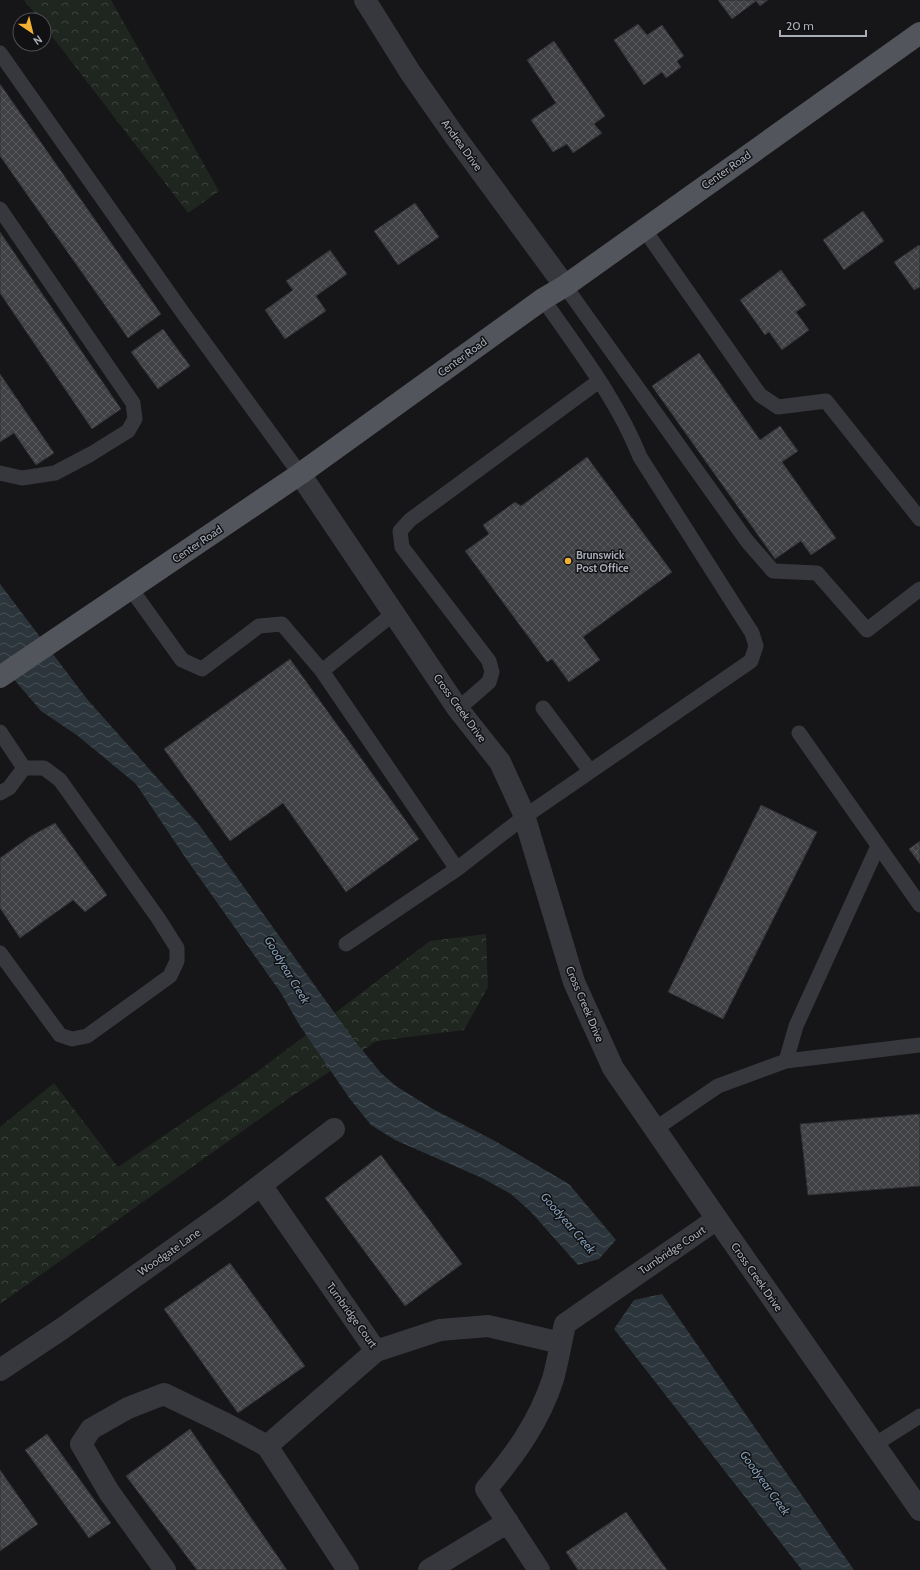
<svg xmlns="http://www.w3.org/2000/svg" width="920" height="1570" font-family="Cabin,sans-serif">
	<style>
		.forest { fill: url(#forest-crowns) }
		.water { fill: url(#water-waves) }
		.building { fill: url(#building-cross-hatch); stroke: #303034 }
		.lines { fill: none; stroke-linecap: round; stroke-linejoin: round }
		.lane { stroke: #37383d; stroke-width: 15 }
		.street { stroke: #37383d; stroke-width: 22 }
		.primary { stroke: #53555c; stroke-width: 22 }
		.poi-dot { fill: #f2b134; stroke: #111113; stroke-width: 1.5 }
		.labels { text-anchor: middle; stroke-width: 3; stroke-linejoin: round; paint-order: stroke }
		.street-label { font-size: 11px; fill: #a8adb8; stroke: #111113 }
		.poi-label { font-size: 11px; font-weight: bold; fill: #a8adb8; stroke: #111113; text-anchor: start }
		.water-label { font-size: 12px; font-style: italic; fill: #7f9bb3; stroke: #111113 }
	</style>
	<defs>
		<pattern id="forest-crowns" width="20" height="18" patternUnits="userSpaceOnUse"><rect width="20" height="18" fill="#1e261f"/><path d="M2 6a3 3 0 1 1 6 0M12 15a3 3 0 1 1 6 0" fill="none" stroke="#3c433d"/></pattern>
		<pattern id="water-waves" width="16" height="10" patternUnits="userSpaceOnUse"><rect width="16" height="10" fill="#2c353c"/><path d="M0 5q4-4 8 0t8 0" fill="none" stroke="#485056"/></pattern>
		<pattern id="building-cross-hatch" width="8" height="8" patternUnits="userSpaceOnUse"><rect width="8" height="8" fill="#404145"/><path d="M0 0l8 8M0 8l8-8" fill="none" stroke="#595a5e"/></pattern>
	</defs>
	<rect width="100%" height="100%" fill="#161618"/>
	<path class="forest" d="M24,0H111L219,191L188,213L44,26V20H40Z
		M486,934L488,987L464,1030L377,1041L289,1098L0,1304V1127L54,1083L118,1167L257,1072L430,941Z"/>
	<path class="water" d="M0,584L87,699L200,826L354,1040L381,1073L396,1086L431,1108L495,1141L569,1184L616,1240L599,1259L578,1265L531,1212L511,1194L482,1178L395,1140L371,1125L350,1099L300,1026L281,993L187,860L136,784L78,736L41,711L0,663Z
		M662,1294L854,1570H802L614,1329L634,1300Z"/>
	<path class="building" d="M718,0H768L760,6L756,1L732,19Z
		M638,24L647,35L662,25L684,56L677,61L681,67L666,78L662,72L644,85L614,40Z
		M554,41L605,116L594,124L602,133L573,153L567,144L553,152L531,120L556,103L527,60Z
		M0,84L161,314L128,338L0,156Z
		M415,203L439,237L398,265L374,231Z
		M863,211L884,241L844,270L823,240Z
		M0,232L121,409L92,429L0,293Z
		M919,245L920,247V287L914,290L894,262Z
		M330,250L347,274L316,296L326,311L285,339L265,310L293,290L286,281Z
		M781,270L806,305L796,312L809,330L782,350L769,332L765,335L740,300Z
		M163,329L190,366L158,389L131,352Z
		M699,353L760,440L780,426L798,451L782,462L836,538L811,555L801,541L775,559L652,386Z
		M0,374L54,453L36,465L14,433L0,442Z
		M587,457L672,572L583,637L600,660L569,682L552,659L547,662L465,551L489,534L483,525L515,502L521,506Z
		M290,659L419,839L346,892L283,803L230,841L164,749Z
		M761,805L817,832L723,1019L668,992Z
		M55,823L107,895L85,912L73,900L20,938L0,908V858L31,836Z
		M920,841V864L909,849Z
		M920,1114V1186L808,1195L800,1124Z
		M381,1155L462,1264L405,1306L325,1198Z
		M230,1263L305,1366L238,1413L164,1309Z
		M190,1429L287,1570H197L126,1476Z
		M47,1434L111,1523L89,1538L25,1450Z
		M0,1470L38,1524L0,1551Z
		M626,1512L667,1570H578L566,1552Z"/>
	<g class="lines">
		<path class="lane" d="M0,53L183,313L300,474
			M0,209L133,403L135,419L128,431L91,454L55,473L22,478L0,473
			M644,229L760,395L778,407L826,401L920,519
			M565,286L747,541L773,571L817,573L867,630L920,589
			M131,589L182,660L202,669L259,626L282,624L322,671L393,614
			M322,671L457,869L524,817L751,661L756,646L752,633L640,457C617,399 578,350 543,299
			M543,708L590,771
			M458,709L489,682L492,672L489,661L402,547L400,531L410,520L599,381
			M0,732L24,768
			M799,733L920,905
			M0,793L9,788L24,768
			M346,944L457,869
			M0,953L60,1035L72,1039L87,1036L170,976L177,961V948L158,918L60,780L44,768H24
			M786,1061L796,1026L878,846
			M655,1129L718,1086L786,1061L920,1045
			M874,1445L920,1416"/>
		<path class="street" d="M365,0L410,72L454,135L565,286
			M300,474L458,709L500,762L523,812L574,982L613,1068L717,1219L920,1510
			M261,1185L376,1351L440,1330L488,1326L561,1343
			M0,1370L63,1328L228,1210L334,1129
			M267,1446L348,1570
			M165,1570L109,1492L81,1444L91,1429L128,1408L164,1394L226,1424L267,1446L376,1351
			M429,1570L508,1522
			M539,1570L486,1489C515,1455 539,1422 553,1379C558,1361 561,1342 565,1324L717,1219"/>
		<path class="primary" d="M0,677L300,474L543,299L565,286L920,33"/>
	</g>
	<circle class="poi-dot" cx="568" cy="561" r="4"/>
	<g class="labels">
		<g class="street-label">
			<text transform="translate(462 145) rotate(54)" y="4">Andrea Drive</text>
			<text transform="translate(726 170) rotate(-35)" y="4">Center Road</text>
			<text transform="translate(462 357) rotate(-36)" y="4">Center Road</text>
			<text transform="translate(197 544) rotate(-34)" y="4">Center Road</text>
			<text transform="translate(460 708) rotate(54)" y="4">Cross Creek Drive</text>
			<text transform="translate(585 1004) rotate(67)" y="4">Cross Creek Drive</text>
			<text transform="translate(672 1250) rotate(-34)" y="4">Turnbridge Court</text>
			<text transform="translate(169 1252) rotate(-35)" y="4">Woodgate Lane</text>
			<text transform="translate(757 1277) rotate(55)" y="4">Cross Creek Drive</text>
			<text transform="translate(352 1315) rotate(54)" y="4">Turnbridge Court</text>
		</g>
		<g class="poi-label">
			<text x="576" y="559">Brunswick<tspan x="576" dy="13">Post Office</tspan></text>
		</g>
		<g class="water-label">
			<text transform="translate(287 970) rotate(59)" y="4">Goodyear Creek</text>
			<text transform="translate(568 1223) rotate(49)" y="4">Goodyear Creek</text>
			<text transform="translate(765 1483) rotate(54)" y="4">Goodyear Creek</text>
		</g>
	</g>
	<g transform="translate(32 32) rotate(145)"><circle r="19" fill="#111113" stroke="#4d4f55"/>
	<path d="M0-3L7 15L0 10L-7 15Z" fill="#f2b134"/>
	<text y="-6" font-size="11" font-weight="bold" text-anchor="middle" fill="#a8adb8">N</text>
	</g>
	<path d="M780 30v6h86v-6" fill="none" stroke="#a8adb8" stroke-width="2"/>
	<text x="786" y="30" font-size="12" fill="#a8adb8" stroke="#111113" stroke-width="3" paint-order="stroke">20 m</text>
</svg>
